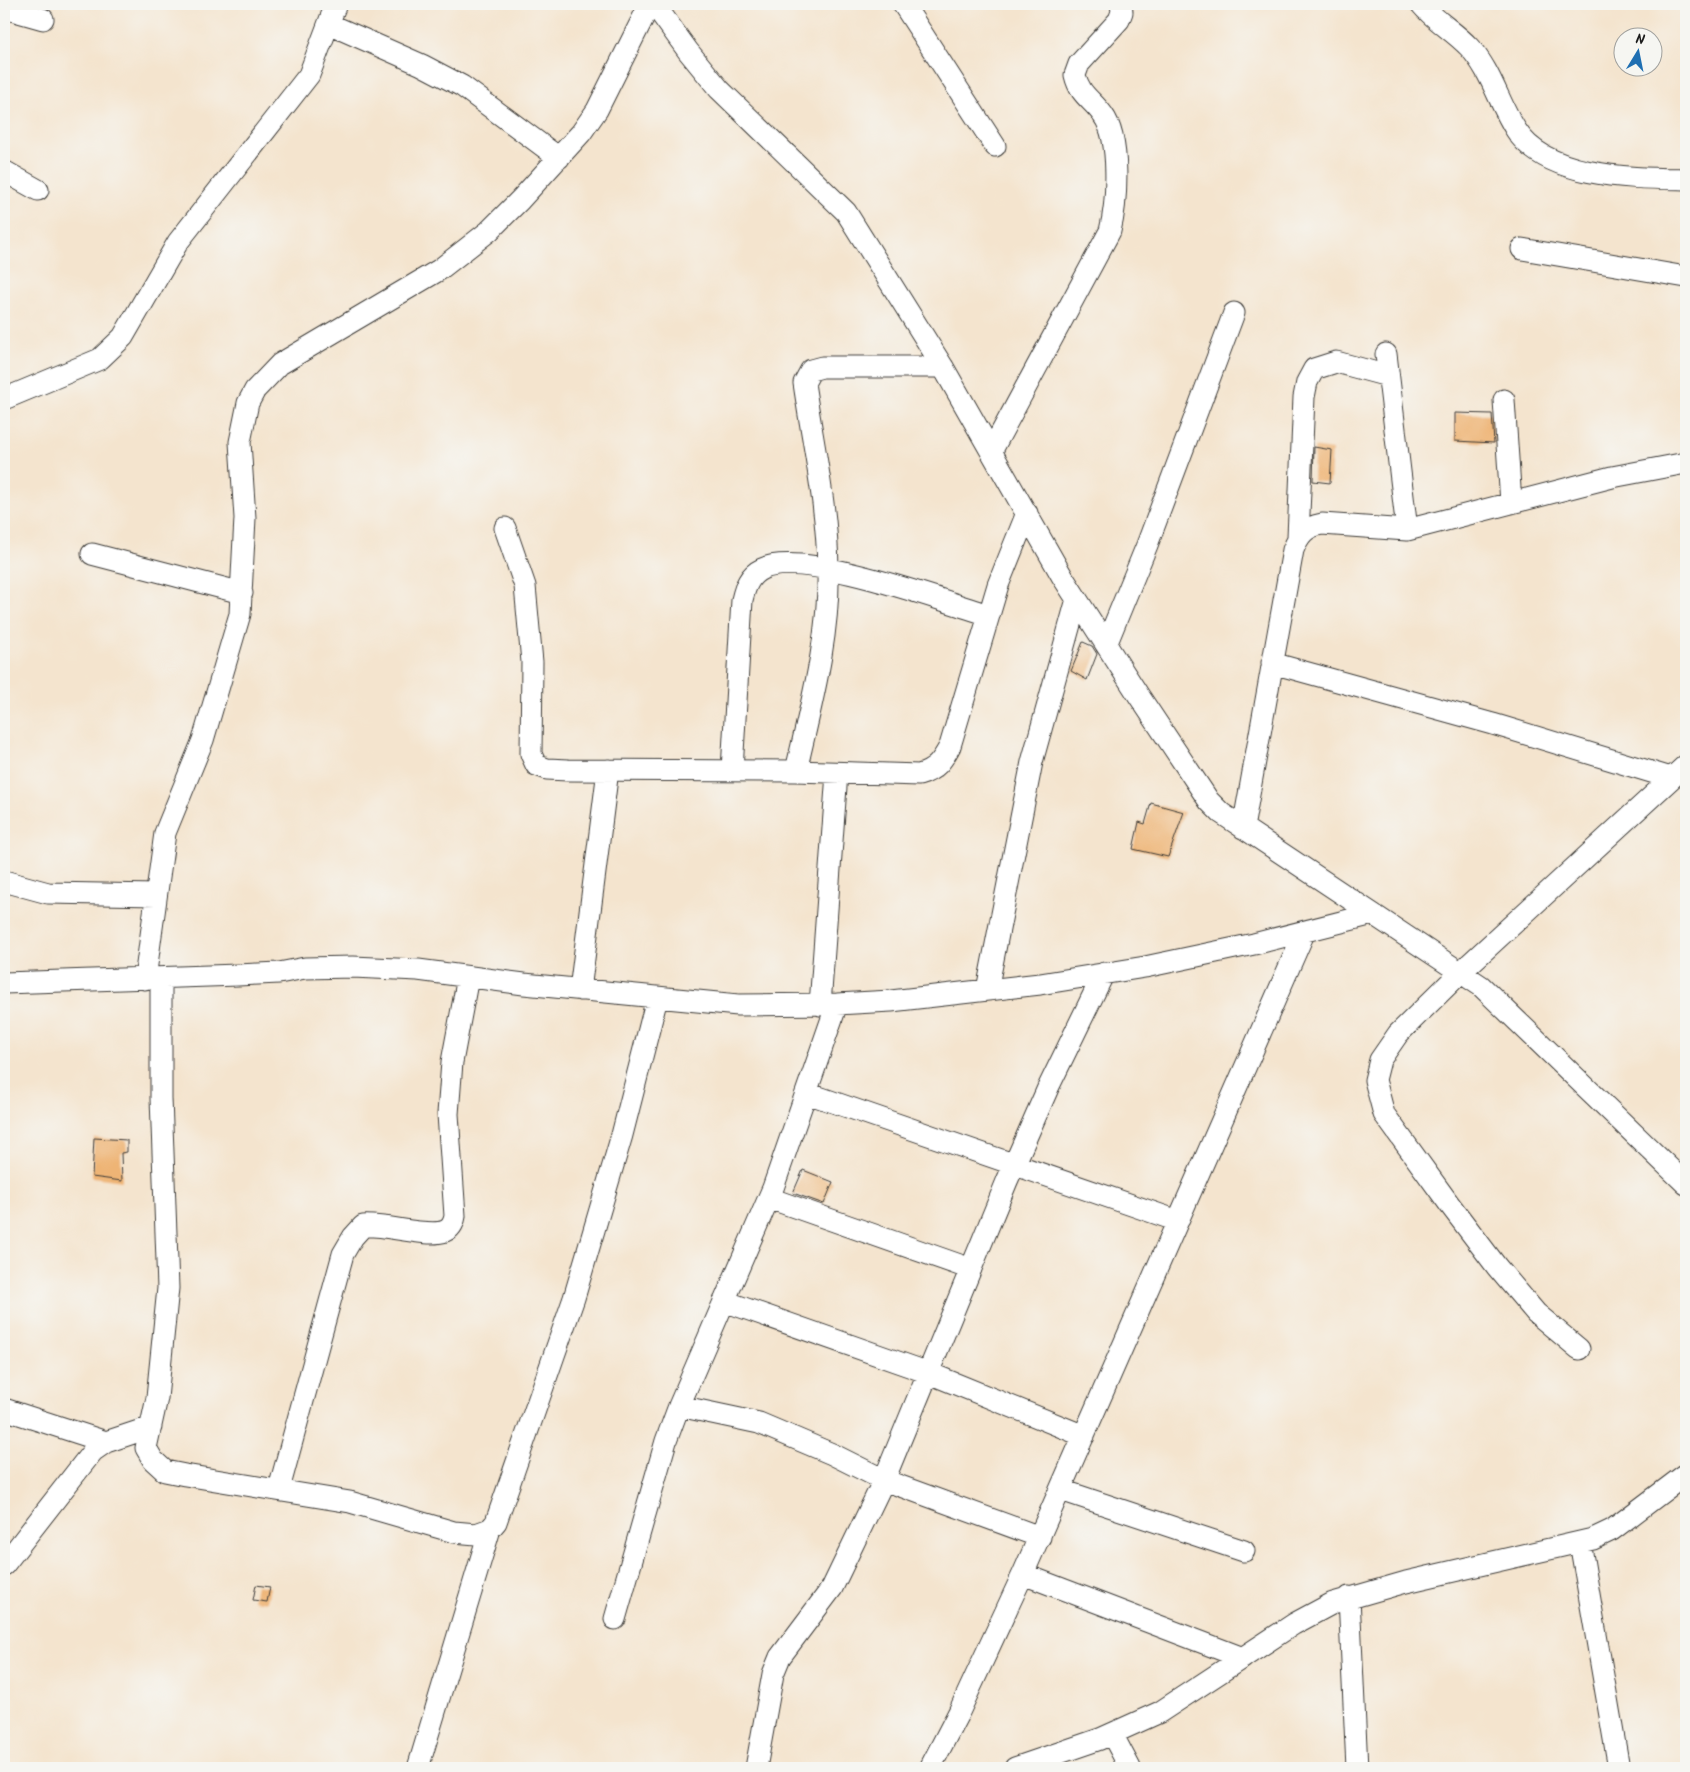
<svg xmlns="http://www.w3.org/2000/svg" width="1690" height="1772" font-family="Kalam,sans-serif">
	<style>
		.building { fill: #eeb474 }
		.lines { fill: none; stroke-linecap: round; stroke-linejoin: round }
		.minor-casing { stroke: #3c3a37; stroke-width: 23 }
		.minor { stroke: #fff; stroke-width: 21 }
	</style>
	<rect width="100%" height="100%" fill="#f6f6f2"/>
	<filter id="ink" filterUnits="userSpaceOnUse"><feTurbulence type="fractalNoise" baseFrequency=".02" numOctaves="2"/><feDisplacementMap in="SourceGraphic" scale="10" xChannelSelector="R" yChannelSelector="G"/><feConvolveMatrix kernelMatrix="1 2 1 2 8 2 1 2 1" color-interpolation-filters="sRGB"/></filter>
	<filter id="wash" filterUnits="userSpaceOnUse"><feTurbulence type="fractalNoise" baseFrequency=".0096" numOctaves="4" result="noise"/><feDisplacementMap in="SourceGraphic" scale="20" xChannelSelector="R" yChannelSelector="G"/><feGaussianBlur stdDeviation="1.12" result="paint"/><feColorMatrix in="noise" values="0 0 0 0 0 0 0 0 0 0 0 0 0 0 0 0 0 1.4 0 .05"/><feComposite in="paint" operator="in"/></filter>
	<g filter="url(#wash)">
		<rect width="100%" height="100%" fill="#f4e4ce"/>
		<g id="blocks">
			<path class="building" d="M1455,413L1492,414L1494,443L1455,441Z
				M1314,447L1332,450L1330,483L1313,481Z
				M1083,642L1092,646L1097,654L1087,680L1071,671Z
				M1151,803L1184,812L1168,857L1133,849L1139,822L1145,824Z
				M94,1138L127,1140V1152L121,1153L122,1181L92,1177Z
				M803,1170L833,1182L824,1204L793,1193Z
				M256,1585L270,1587L267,1602L253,1600Z"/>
		</g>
	</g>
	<g filter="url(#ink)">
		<use href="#blocks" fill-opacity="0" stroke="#3c3a37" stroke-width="1"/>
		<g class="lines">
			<g class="minor-casing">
				<path id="minor" d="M654,4L688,51L719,89L846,212L943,367L1062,576L1139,696L1209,801L1221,813L1481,986L1686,1184
					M903,4L995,146
					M1421,4C1435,21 1454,31 1469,47C1491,70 1499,104 1516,130C1546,179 1636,178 1686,179
					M4,8L43,19
					M329,24L422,65L462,86L559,158
					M4,171L38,190
					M1522,249L1686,277
					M1386,354L1407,530
					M4,399L100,359L123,337L178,242L309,75L336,4
					M1504,400L1511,503
					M992,450L1110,231C1117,203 1121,139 1103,115C1092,99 1080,96 1075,75L1079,64L1119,20L1122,12L1121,4
					M505,528L525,586L526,597L532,662L531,754L536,765L547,769L568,770L796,771L919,775C936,770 942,761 950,746L998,585L1027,513
					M1298,537L1304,397L1307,382L1314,369L1336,362L1388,376
					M92,554L242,593
					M1106,645L1147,545L1234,313
					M1272,663L1493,724L1671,778
					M732,770L742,600C745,587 749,575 762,569C803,549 942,601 989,615
					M796,771C811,705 830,636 828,568C827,505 813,445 804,383L811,370L822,367H943
					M1243,828L1293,550C1299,535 1305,527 1322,524L1407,530L1612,477L1686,463
					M4,881L48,893L156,895
					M161,978V1098L168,1288L157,1398L146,1448L153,1460L165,1471L185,1475L350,1502L454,1532L476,1534L490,1529L496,1522L574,1298L622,1135L657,998
					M145,979L165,833L203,740L240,614L245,518L240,442L248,403L255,390L280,364L439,270L489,231L520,200L581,133L597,110L650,4
					M4,983L238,975L279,973L305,968L353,967L418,970L524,984L738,1005L837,1004L891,1001L1040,984L1145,967L1254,944L1373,914
					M580,990L608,770
					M987,990L1032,762L1077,599
					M820,1005L837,773
					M807,1093L1178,1221
					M769,1198L971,1269
					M724,1301L929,1373L1084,1436
					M1579,1349L1536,1313L1497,1267L1450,1205L1384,1114L1375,1080L1380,1060L1398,1034L1462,971L1686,765
					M679,1406L759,1423L832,1454L884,1480L1040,1537
					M4,1409L106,1442
					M279,1489L343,1254L353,1237L363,1226C386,1224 428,1238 445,1231C452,1228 454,1222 455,1216L448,1114L452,1062L468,977
					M1061,1490L1244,1551
					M1580,1542L1619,1768
					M4,1565L93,1451L106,1442L151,1427
					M1023,1574L1243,1658
					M1349,1597L1357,1768
					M615,1619L666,1441L679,1406L773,1188L837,1004
					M1112,1734L1130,1768
					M418,1768L490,1529
					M756,1768L773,1674L780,1657L832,1588L884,1480L1007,1181L1048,1088L1104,973
					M930,1768L959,1712L1023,1574L1305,931
					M1015,1768L1100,1739L1160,1712L1294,1624L1333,1603L1406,1582L1593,1539L1612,1530L1686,1474"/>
			</g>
			<use href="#minor" class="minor"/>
		</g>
	</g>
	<rect width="1690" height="1772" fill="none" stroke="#f6f6f2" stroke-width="20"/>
	<g transform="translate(1638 52) rotate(10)"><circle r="24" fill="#f6f6f2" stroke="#9f9f9c"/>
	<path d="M0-4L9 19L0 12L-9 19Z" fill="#1f6fb2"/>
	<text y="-8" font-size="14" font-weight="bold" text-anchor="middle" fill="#1c1c1c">N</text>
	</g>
</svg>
